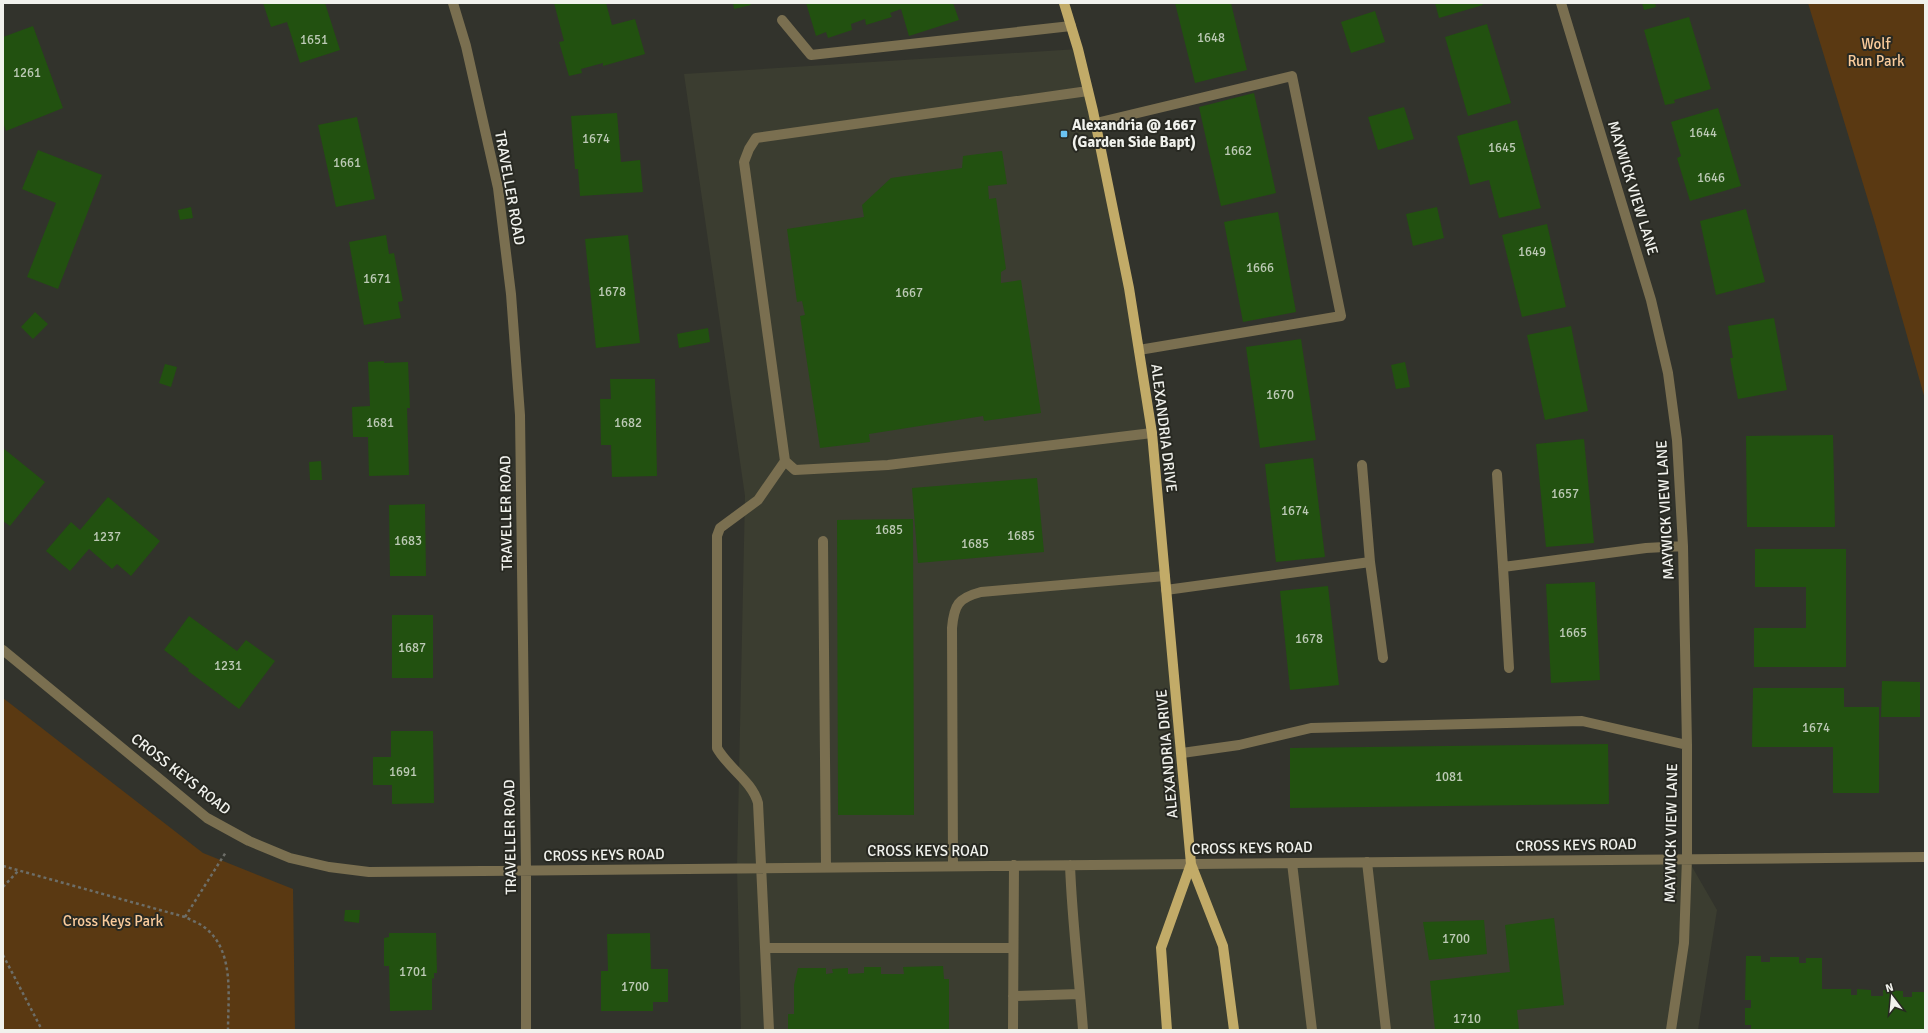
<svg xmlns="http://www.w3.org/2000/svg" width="1928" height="1033" font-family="Signika,sans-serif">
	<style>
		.built { fill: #3b3d30 }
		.green { fill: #5a3912 }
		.building { fill: #225110 }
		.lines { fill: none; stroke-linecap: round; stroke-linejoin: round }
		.path { stroke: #6d6e68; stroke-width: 2.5; stroke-dasharray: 3 3; stroke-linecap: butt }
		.minor { stroke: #7a6f50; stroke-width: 10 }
		.major { stroke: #c2ab68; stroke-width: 10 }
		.poi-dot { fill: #6bc3f2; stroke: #282922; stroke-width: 1.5 }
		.labels { text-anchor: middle; stroke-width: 4; stroke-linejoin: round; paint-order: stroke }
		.number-label { font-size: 13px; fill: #bdcab6 }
		.park-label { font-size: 15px; fill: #facb9b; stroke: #282922 }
		.poi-label { font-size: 15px; font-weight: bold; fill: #f1f2ed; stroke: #282922; text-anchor: start }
		.street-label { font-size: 15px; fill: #f1f2ed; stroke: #282922 }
	</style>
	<rect width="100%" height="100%" fill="#32332c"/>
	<path class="built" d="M1078,49L1140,361L1191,864L1687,858L1717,910L1698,1030H741L737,868L745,496L684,74Z"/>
	<path class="green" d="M1808,3H1925V399L1875,223Z
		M3,698L203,853L293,889L295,1030H3Z"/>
	<path class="building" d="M263,3H325L340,50L300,63L287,22L271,27Z
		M554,3H606L612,25L635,19L645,54L603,66V63L581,69L582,73L569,76L559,42L564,41Z
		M733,3H750L751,5L734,9Z
		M806,3H953L959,20L909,36L901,9L890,13L892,17L866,25L865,19L851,24L852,30L828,38L826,32L816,36Z
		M1175,3H1231L1247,70L1195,83Z
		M1435,3H1482L1483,5L1439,18Z
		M1642,3H1655L1656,7L1644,10Z
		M1375,11L1385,42L1351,53L1341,22Z
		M1689,17L1711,89L1674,100L1675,103L1665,105L1644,30Z
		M1487,24L1511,103L1468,116L1445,37Z
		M33,26L63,108L6,131L3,122V37Z
		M1254,93L1276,193L1221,206L1199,107Z
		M1404,107L1414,139L1378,150L1368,117Z
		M1718,108L1741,186L1690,201L1677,158L1681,156L1671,122Z
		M617,113L621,162L640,160L643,192L580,196L578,169H575L571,116Z
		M357,117L375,199L336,207L318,125Z
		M1517,120L1541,208L1499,218L1489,180L1470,185L1457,136Z
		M38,150L102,175L58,289L27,277L56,203L22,189Z
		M1002,151L1007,184L988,186L989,199L996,198L1006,269L1001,272V283L1021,280L1041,413L984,421L983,416L869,434L870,442L820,448L800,316L805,315L802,301L797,302L787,229L864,217L862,205L891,178L962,168L963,156Z
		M191,207L193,218L180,220L178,210Z
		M1437,207L1444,238L1413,246L1406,214Z
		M1746,209L1765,282L1716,295L1700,221Z
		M1278,212L1296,312L1243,322L1224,222Z
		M1547,224L1566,307L1522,317L1502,235Z
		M386,235L389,254L394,253L403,301L398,302L401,318L364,325L349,242Z
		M628,235L640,343L596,348L585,239Z
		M35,312L48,324L33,339L21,327Z
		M1774,318L1787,390L1738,399L1730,358H1733L1728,326Z
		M1571,326L1588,411L1545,420L1527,335Z
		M708,328L710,342L679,348L677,334Z
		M1301,339L1316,440L1260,448L1246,347Z
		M384,361V363L408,362L410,408H407L409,475L369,476L368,437H353L352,407L370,406L368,362Z
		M1405,362L1410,387L1396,389L1391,365Z
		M165,364L177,367L171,387L159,383Z
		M610,379H655L657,476L612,477L611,445H601L600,399H611Z
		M1833,435L1835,527H1747L1746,436Z
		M1584,439L1594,543L1546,547L1536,444Z
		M3,448L45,482L10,526L3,521Z
		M1313,458L1325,557L1276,562L1265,464Z
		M321,461L322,480H310L309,462Z
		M1037,478L1044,552L918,563L912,488Z
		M108,497L160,541L131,576L117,564L112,569L89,549L70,571L46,551L71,522L80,530Z
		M425,504L426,576H390L389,505Z
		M913,519L914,815H838L837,520Z
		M1755,549H1846V667H1754V628H1806V587H1755Z
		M1595,582L1600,680L1551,683L1546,584Z
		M1328,586L1339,685L1290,690L1280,591Z
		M392,615H433V678H392Z
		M189,616L237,651L246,640L275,661L239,709L188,671L189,669L164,650Z
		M1882,681L1920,682V717H1881Z
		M1753,688H1844V707H1879V793H1833V747H1752Z
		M391,731H433L434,803L392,804V785H373V757H391Z
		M1608,744L1609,804L1290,808V748Z
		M345,910H360L359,923L344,921Z
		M1554,918L1564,1005L1517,1010L1519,1030H1435L1430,981L1510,972L1505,925Z
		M1484,920L1487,954L1429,960L1423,922Z
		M389,933H436L437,973H434V979L432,978V1010L390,1011L389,966H384V938L389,937Z
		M650,933L651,969H668V1002H653V1011H601V971H608L607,934Z
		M1746,956H1761V962H1770V957H1799V963H1806V958H1822V989H1851V995H1857V989L1871,990V996H1883V990L1903,991V997H1912V992H1925V1030H1751V1025H1745V1008H1751V1000H1745Z
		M943,966L944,979H949V1030H788V1014H794V985L798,968H826V974L833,973L832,969L848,968V974L864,973V967H881V974H904L903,967Z"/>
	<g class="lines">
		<path class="path" d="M3,866L185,917C191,920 199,923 204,927C235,950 228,996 228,1030
			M3,887L19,870
			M185,917L226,852
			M3,955L42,1030"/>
		<path class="minor" d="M453,3L466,46L498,188L511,294L520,415L526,870V1030
			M1561,3L1651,300L1668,373L1677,440L1683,546L1687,745V858L1684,943L1671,1030
			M782,20L811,55L1071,26
			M1088,91L756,138L749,149L744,162L785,461L795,470L888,465L1152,433
			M1096,123L1292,76L1341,316L1139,350
			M1497,474L1503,567L1646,548L1683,546
			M823,541L826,867
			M1370,562L1383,658
			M1503,567L1509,668
			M1166,590L1370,562L1362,465
			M3,650L207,818L249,841L290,858L329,867L369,872L1925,857
			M1182,753L1239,745L1311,728L1582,721L1687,745
			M1367,862L1386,1030
			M1292,863L1312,1030
			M1070,865C1072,920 1079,975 1083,1030
			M953,866L952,628C954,605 958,598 981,592L1165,576
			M766,948H1013
			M1013,996L1080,994
			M769,1030L758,803C752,781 728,768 717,748V536L720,528L758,500L785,461
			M1013,1030L1014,865"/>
		<path class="major" d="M1064,3L1078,49L1093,111L1129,288L1152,433L1191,864L1223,946L1234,1030
			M1167,1030L1161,948L1191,864"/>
	</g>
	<rect class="poi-dot" x="1060" y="130" width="8" height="8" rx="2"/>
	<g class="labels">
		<g class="number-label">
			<text x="1211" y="42">1648</text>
			<text x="314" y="44">1651</text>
			<text x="27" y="77">1261</text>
			<text x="1703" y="137">1644</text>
			<text x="596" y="143">1674</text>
			<text x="1502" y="152">1645</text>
			<text x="1238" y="155">1662</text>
			<text x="347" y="167">1661</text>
			<text x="1711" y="182">1646</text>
			<text x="1532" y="256">1649</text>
			<text x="1260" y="272">1666</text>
			<text x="377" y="283">1671</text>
			<text x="612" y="296">1678</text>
			<text x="909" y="297">1667</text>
			<text x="1280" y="399">1670</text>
			<text x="380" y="427">1681</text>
			<text x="628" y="427">1682</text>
			<text x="1565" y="498">1657</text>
			<text x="1295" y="515">1674</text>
			<text x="889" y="534">1685</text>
			<text x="1021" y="540">1685</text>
			<text x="107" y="541">1237</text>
			<text x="408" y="545">1683</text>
			<text x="975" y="548">1685</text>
			<text x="1573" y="637">1665</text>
			<text x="1309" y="643">1678</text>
			<text x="412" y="652">1687</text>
			<text x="228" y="670">1231</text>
			<text x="1816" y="732">1674</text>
			<text x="403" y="776">1691</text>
			<text x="1449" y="781">1081</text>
			<text x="1456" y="943">1700</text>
			<text x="413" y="976">1701</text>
			<text x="635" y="991">1700</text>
			<text x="1467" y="1023">1710</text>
		</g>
		<g class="park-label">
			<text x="1876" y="49">Wolf<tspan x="1876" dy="17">Run Park</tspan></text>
			<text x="113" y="926">Cross Keys Park</text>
		</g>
		<g class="poi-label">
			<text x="1072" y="130">Alexandria @ 1667<tspan x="1072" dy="17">(Garden Side Bapt)</tspan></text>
		</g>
		<g class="street-label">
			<text transform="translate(510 188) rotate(80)" y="5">TRAVELLER ROAD</text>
			<text transform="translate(1633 188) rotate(73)" y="5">MAYWICK VIEW LANE</text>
			<text transform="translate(1164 428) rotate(83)" y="5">ALEXANDRIA DRIVE</text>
			<text transform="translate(1665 510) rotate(-93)" y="5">MAYWICK VIEW LANE</text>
			<text transform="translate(506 513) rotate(-91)" y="5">TRAVELLER ROAD</text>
			<text transform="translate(1167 754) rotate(-95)" y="5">ALEXANDRIA DRIVE</text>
			<text transform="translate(181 774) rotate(38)" y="5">CROSS KEYS ROAD</text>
			<text transform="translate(1671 833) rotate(-89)" y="5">MAYWICK VIEW LANE</text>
			<text transform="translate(510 837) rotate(-91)" y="5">TRAVELLER ROAD</text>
			<text transform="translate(1576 845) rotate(-1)" y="5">CROSS KEYS ROAD</text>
			<text transform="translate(1252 848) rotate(-1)" y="5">CROSS KEYS ROAD</text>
			<text x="928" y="856">CROSS KEYS ROAD</text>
			<text transform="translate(604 855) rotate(-1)" y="5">CROSS KEYS ROAD</text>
		</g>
	</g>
	<rect width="1928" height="1033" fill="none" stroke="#f1f2ed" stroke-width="8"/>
	<g transform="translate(1892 997) rotate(344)" stroke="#282922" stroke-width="3" paint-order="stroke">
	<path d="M0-3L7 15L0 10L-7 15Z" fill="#f1f2ed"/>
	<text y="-6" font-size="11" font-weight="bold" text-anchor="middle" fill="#f1f2ed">N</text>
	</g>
</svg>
